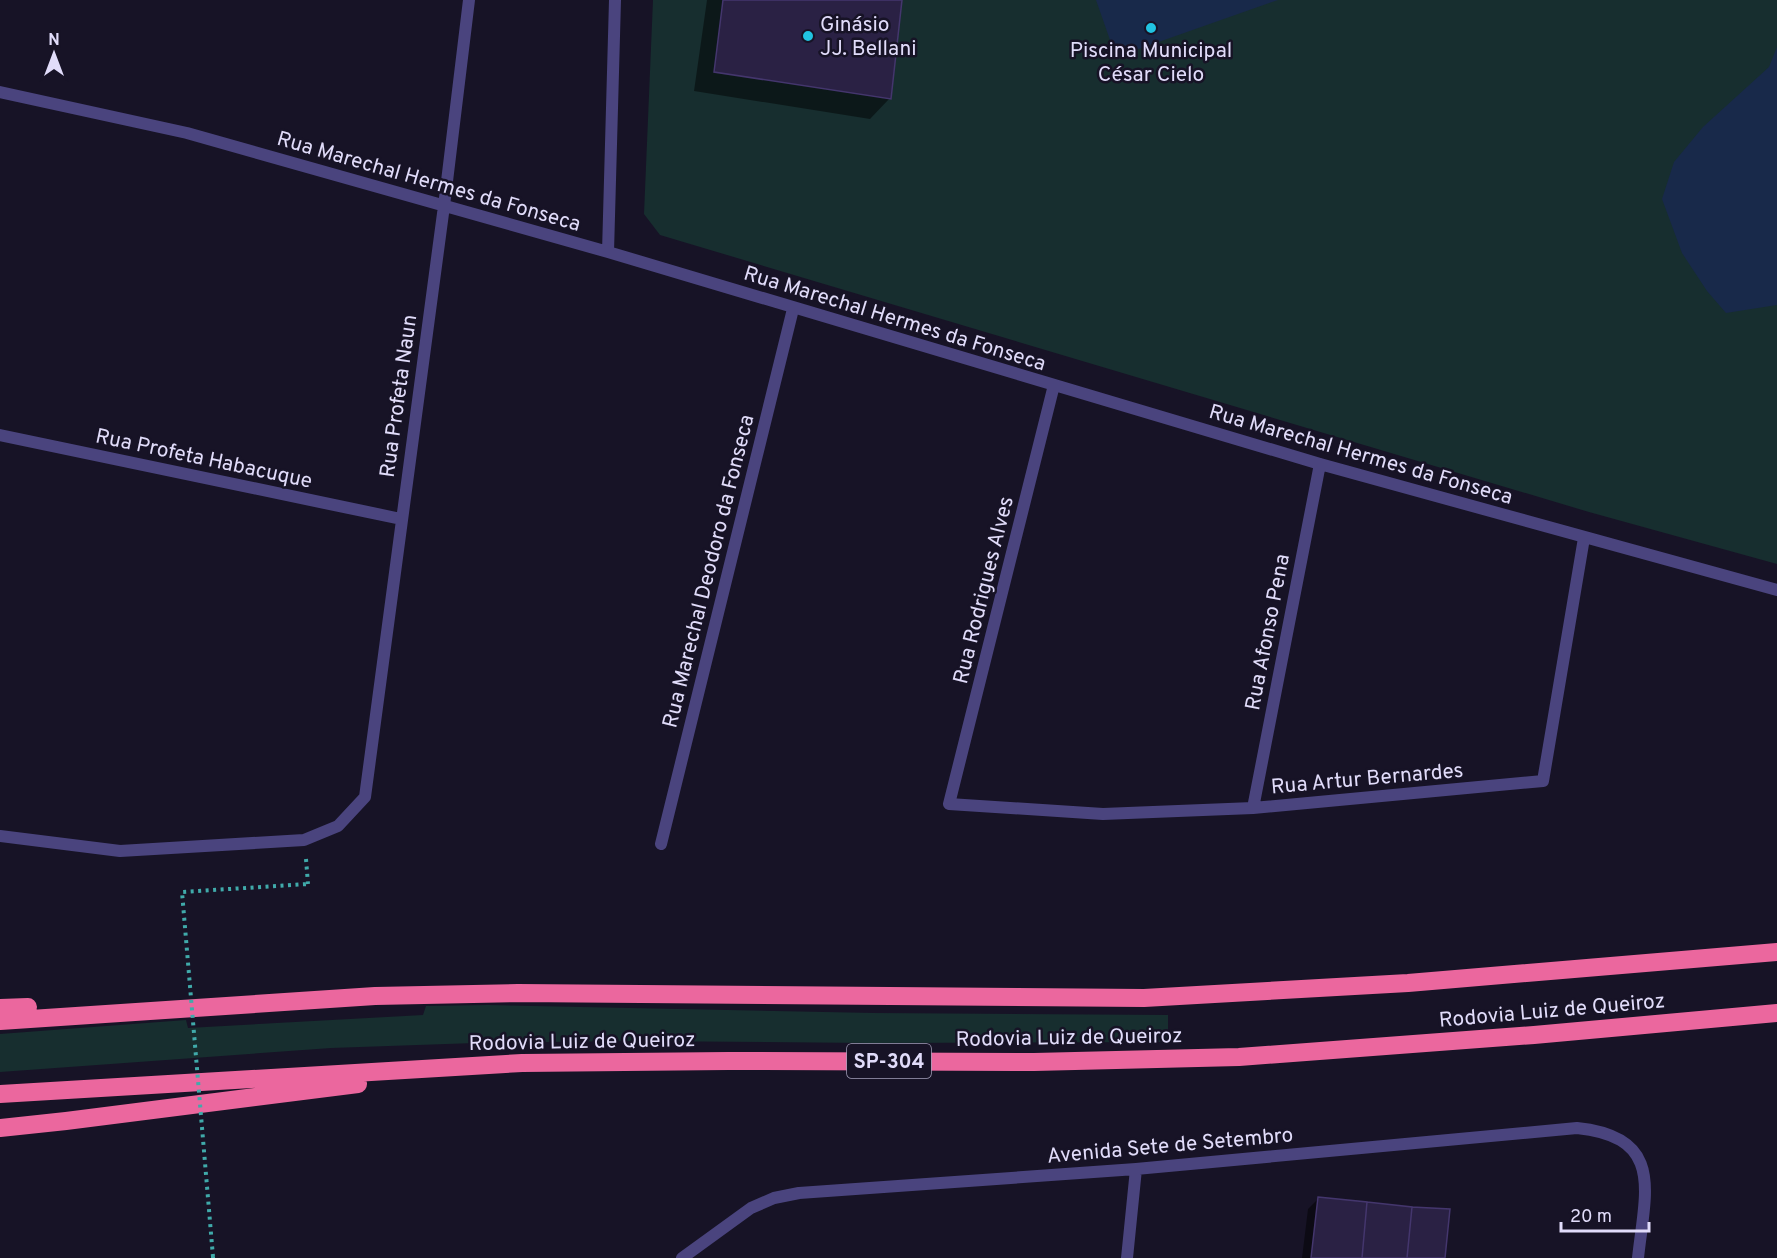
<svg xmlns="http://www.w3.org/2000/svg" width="1777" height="1258" font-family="Overpass,sans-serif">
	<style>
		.green { fill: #172e2f }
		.water { fill: #18294a }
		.shadow { fill: #0007 }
		.building { fill: #2a2144; stroke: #44366d; stroke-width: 1.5 }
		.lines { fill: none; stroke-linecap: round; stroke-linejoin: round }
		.path { stroke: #40aaaa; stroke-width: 4; stroke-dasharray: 3 4.5; stroke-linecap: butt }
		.street { stroke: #4a447e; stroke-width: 12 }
		.highway { stroke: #eb679e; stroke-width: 18 }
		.path-bridge { stroke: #40aaaa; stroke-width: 4; stroke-dasharray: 3 4.5; stroke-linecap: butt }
		.poi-dot { fill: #21c3e1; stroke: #171326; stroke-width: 2 }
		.labels { text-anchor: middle; stroke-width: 5; stroke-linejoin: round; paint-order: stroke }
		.shield { fill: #171326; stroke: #a4a0ba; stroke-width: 1.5 }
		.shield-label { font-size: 20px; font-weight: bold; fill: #e1dcfa }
		.poi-label { font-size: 21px; fill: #e1dcfa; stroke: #171326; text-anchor: start }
		.street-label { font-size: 21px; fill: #e1dcfa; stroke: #171326 }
	</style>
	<rect width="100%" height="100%" fill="#171326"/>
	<path class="green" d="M653,0H1777V564L1589,512L660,235L644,214Z
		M488,1005L874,1013L1168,1015V1042L872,1043L634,1041L475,1043L331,1048L0,1072V1034L186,1020L188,1028L423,1015L426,1006Z"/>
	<path class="water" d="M1096,0H1278L1116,57Z
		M1777,47V305L1726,313L1707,291L1682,253L1662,199L1674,162L1703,127L1769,67Z"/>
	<path class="shadow" d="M707,0H901L890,98L870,119L694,91Z
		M1319,1198L1444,1258H1302L1308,1209Z"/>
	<path class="building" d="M723,0H902L891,99L714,72Z
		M1318,1197L1367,1202L1362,1258H1311Z
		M1367,1202L1412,1207L1407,1258H1362Z
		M1412,1207L1450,1209L1445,1258H1407Z"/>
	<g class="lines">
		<path class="path" d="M306,859L308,884
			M213,1257V1258"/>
		<path class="street" d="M0,92L187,133L608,252L1320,464L1777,590
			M608,252L615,0
			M1054,385L949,804L1103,814L1253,808L1543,781L1584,538
			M0,435L401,519
			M1253,808L1320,464
			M0,836L120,851L304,840L338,826L365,797L444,206L469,0
			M661,844L793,309
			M682,1258L751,1208L774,1198L799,1193L1136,1169L1577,1128C1665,1137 1645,1192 1638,1258
			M1127,1258L1136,1169"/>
		<path class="highway" d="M0,1008L28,1007
			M0,1021L375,996L518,993L1144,998L1408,983L1777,952
			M0,1094L522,1063L728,1061L1034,1062L1239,1057L1534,1035L1777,1013
			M0,1128L66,1121L358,1084"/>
		<path class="path-bridge" d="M213,1257L182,892L308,884"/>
	</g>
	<g class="poi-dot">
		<circle cx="1151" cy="28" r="6"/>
		<circle cx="808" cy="36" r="6"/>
	</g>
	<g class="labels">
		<rect class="shield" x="847" y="1044" width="84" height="34" rx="4.5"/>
		<g class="shield-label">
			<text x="889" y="1068">SP-304</text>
		</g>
		<g class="poi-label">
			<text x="820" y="31">Ginásio<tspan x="820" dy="24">JJ. Bellani</tspan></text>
			<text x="1151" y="57" text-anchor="middle">Piscina Municipal<tspan x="1151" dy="24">César Cielo</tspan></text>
		</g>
		<g class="street-label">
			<text transform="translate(429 181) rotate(16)" y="7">Rua Marechal Hermes da Fonseca</text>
			<text transform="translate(895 318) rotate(17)" y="7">Rua Marechal Hermes da Fonseca</text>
			<text transform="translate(398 396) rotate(-82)" y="7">Rua Profeta Naun</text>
			<text transform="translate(1361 454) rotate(16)" y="7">Rua Marechal Hermes da Fonseca</text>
			<text transform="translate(204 458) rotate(12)" y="7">Rua Profeta Habacuque</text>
			<text transform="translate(708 571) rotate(-76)" y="7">Rua Marechal Deodoro da Fonseca</text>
			<text transform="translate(983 590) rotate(-76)" y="7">Rua Rodrigues Alves</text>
			<text transform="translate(1267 632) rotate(-79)" y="7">Rua Afonso Pena</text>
			<text transform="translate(1367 778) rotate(-5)" y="7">Rua Artur Bernardes</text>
			<text transform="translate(1552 1010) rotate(-5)" y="7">Rodovia Luiz de Queiroz</text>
			<text transform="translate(1069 1037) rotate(-1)" y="7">Rodovia Luiz de Queiroz</text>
			<text transform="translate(582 1041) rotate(-1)" y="7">Rodovia Luiz de Queiroz</text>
			<text transform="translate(1170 1145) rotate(-5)" y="7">Avenida Sete de Setembro</text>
		</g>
	</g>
	<g transform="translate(54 54)" stroke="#171326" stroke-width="4.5" paint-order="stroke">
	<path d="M0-4.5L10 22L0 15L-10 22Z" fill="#e1dcfa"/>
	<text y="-9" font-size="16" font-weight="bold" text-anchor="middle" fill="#e1dcfa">N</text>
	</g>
	<path d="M1561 1222v9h88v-9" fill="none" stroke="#e1dcfa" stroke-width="3"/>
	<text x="1570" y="1222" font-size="18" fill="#e1dcfa" stroke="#171326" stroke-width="4.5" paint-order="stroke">20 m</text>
</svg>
